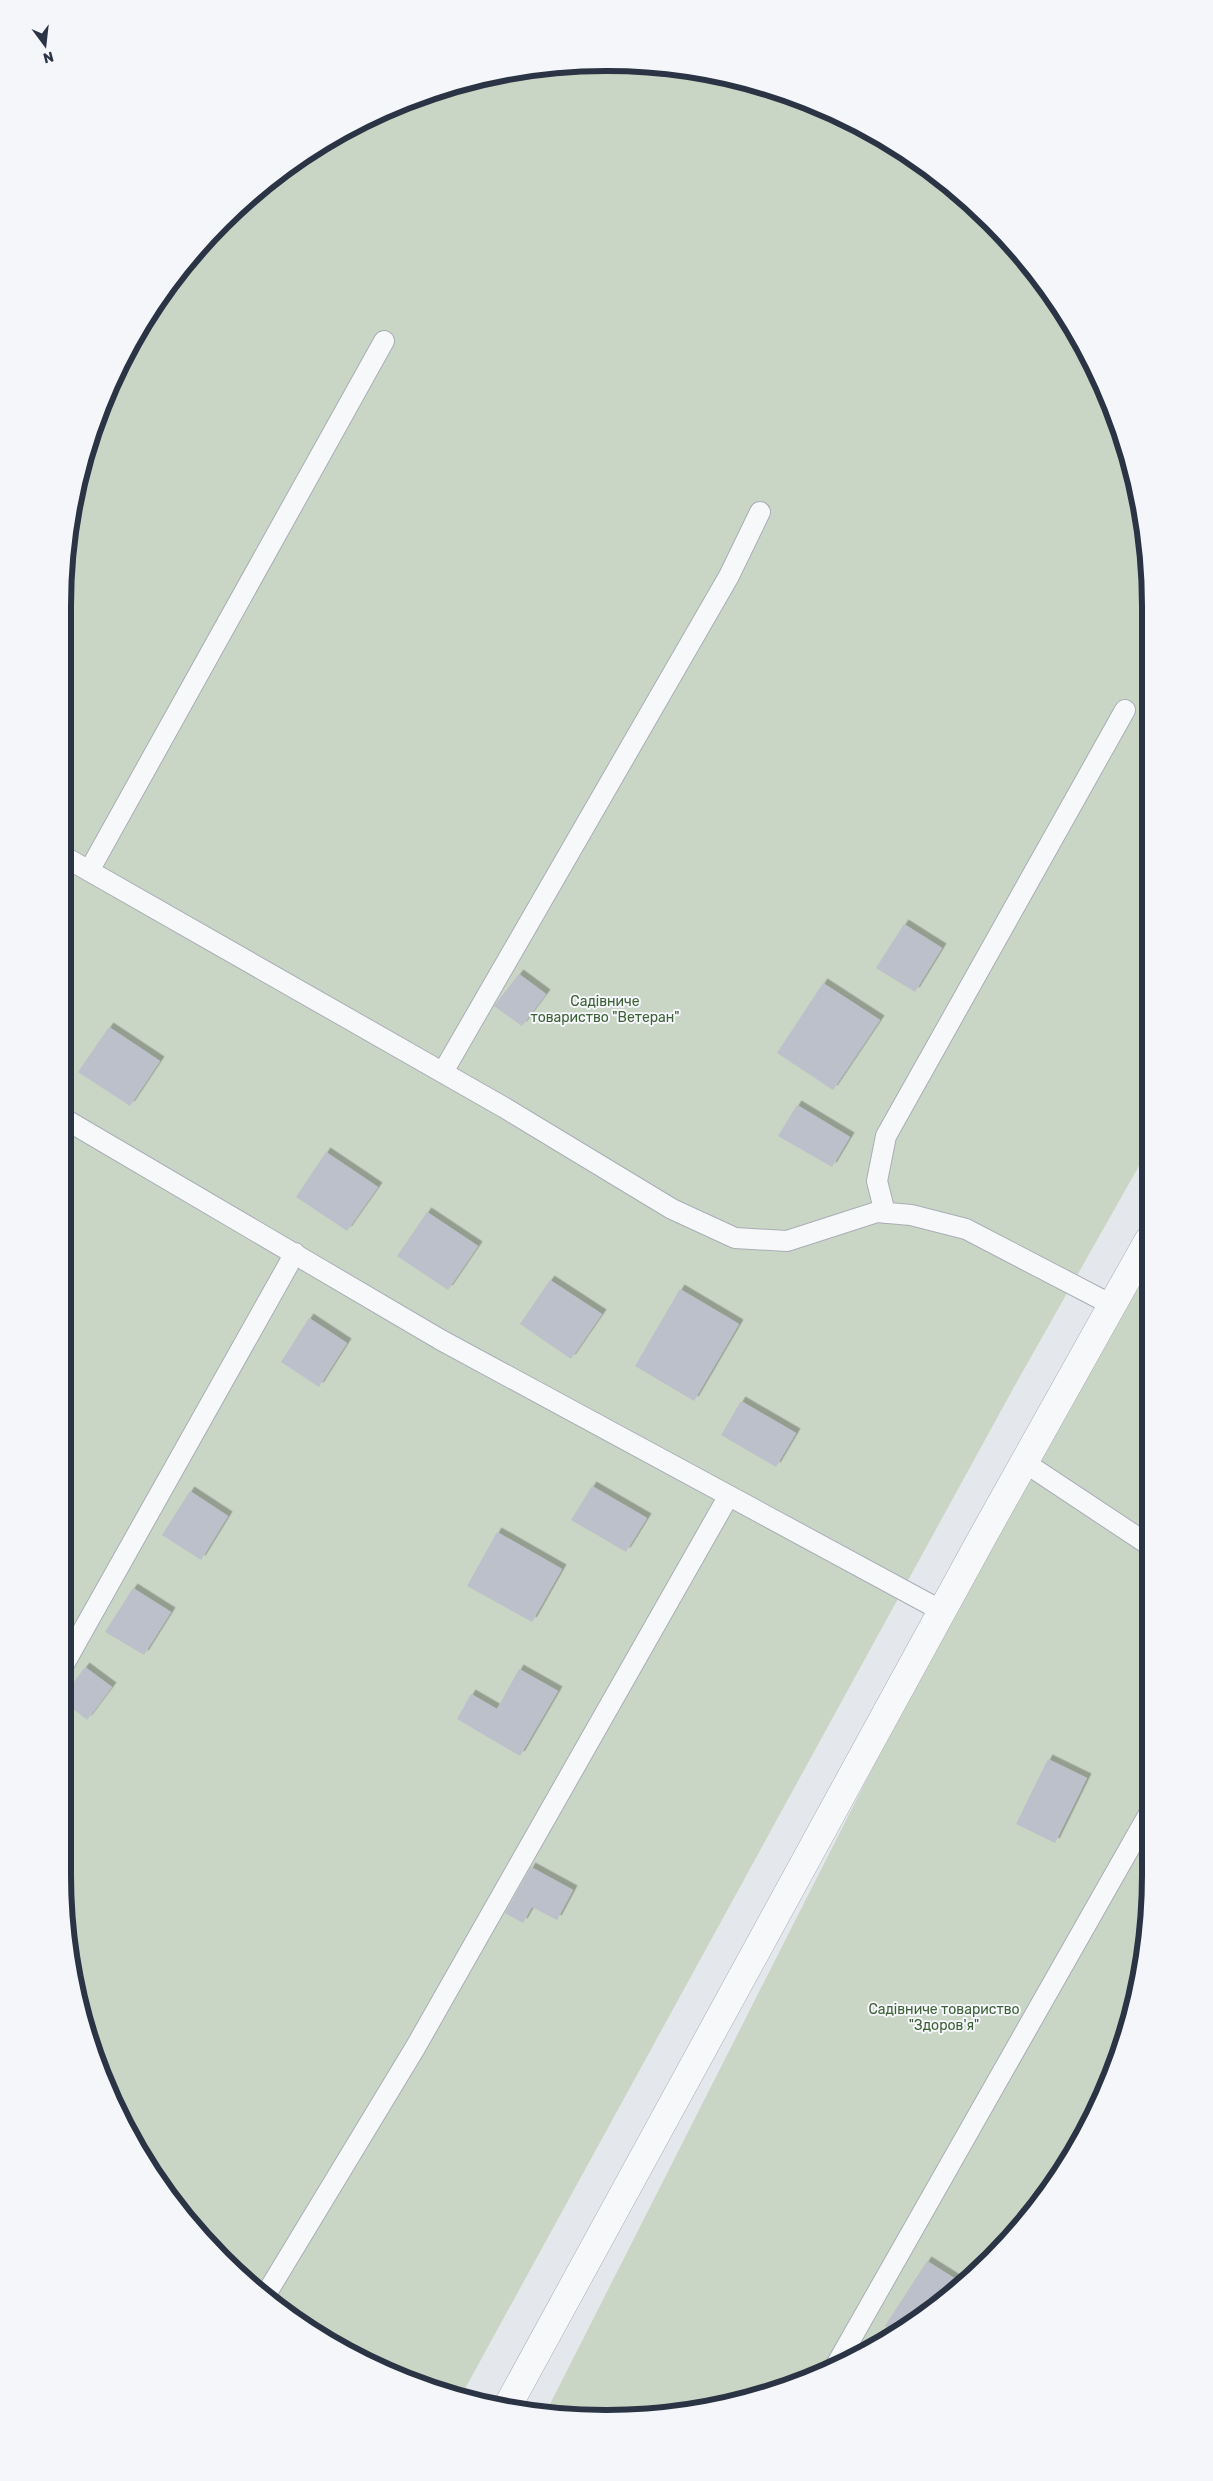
<svg xmlns="http://www.w3.org/2000/svg" width="1213" height="2481" font-family="Rubik,sans-serif">
	<style>
		.green { fill: #c9d6c5 }
		.building { fill: #bbc0ca; filter: url(#shadow) }
		.lines { fill: none; stroke-linecap: round; stroke-linejoin: round }
		.lane-casing { stroke: #a9aeb7; stroke-width: 22 }
		.street-casing { stroke: #a9aeb7; stroke-width: 29 }
		.lane { stroke: #f7f8fa; stroke-width: 20 }
		.street { stroke: #f7f8fa; stroke-width: 28 }
		.labels { text-anchor: middle; stroke-width: 4; stroke-linejoin: round; paint-order: stroke }
		.park-label { font-size: 14px; fill: #3f6138; stroke: #f4f6f9 }
		.rim { fill: none; stroke: #2b3445; stroke-width: 6 }
	</style>
	<defs>
		<filter id="shadow"><feDropShadow dx="4.5" dy="-4.5" stdDeviation="0" flood-color="#0004"/></filter>
	</defs>
	<rect width="100%" height="100%" fill="#e4e7ec"/>
	<path class="green" d="M607,63L713,73L815,104L938,175L1038,276L1109,399L1146,535L1148,1150L1014,1387L461,2396L399,2377L334,2345L248,2283L175,2206L135,2146L91,2050L73,1980L63,1874V606L73,500L104,398L154,304L222,222L305,154L399,104L501,73Z
		M1148,1238L1150,1875L1140,1981L1109,2083L1059,2176L1015,2233L937,2306L847,2362L748,2400L677,2414L571,2417L545,2414L1082,1355Z"/>
	<path class="building" d="M904,924L942,948L915,992L876,968Z
		M519,974L546,994L522,1026L494,1006Z
		M823,983L880,1020L833,1090L777,1053Z
		M109,1027L160,1061L130,1106L78,1072Z
		M797,1105L850,1137L832,1167L778,1136Z
		M326,1152L378,1187L347,1231L296,1197Z
		M427,1212L478,1246L448,1290L397,1256Z
		M550,1280L602,1314L571,1359L520,1324Z
		M680,1289L739,1324L694,1401L635,1366Z
		M309,1318L347,1343L319,1387L281,1362Z
		M741,1401L796,1433L776,1467L721,1435Z
		M592,1486L647,1518L626,1552L571,1520Z
		M190,1491L228,1516L201,1560L162,1535Z
		M497,1532L562,1569L532,1622L467,1586Z
		M133,1588L171,1612L144,1655L105,1632Z
		M85,1667L112,1687L87,1720L63,1701V1697Z
		M519,1669L558,1691L520,1756L457,1719L471,1694L497,1709Z
		M1048,1759L1087,1778L1055,1843L1016,1824Z
		M531,1867L573,1890L557,1920L532,1907L523,1923L505,1913Z
		M927,2261L962,2283L937,2306L895,2332L885,2326Z"/>
	<g class="lines">
		<g class="lane-casing">
			<path id="lane" d="M63,856L505,1108L672,1209L735,1238L787,1241L877,1212L911,1215L966,1229L1112,1305
				M89,871L384,341
				M443,1072L729,576L760,512
				M63,1118L441,1340L942,1611
				M885,1213L877,1181L886,1136L1125,710
				M1024,1462L1149,1545
				M63,1666L295,1253
				M265,2296L415,2048L728,1497
				M835,2367L1150,1812"/>
		</g>
		<g class="street-casing">
			<path id="street" d="M506,2409L983,1536L1148,1241"/>
		</g>
		<use href="#lane" class="lane"/>
		<use href="#street" class="street"/>
	</g>
	<g class="labels">
		<g class="park-label">
			<text x="605" y="1006">Садівниче<tspan x="605" dy="16">товариство "Ветеран"</tspan></text>
			<text x="944" y="2014">Садівниче товариство<tspan x="944" dy="16">"Здоров'я"</tspan></text>
		</g>
	</g>
	<path d="M0 0H1213V2481H0ZM606 71H607A535 535 0 0 1 1142 606V1875A535 535 0 0 1 607 2410H606A535 535 0 0 1 71 1875V606A535 535 0 0 1 606 71Z" fill="#f4f6f9" fill-rule="evenodd"/>
	<path class="rim" d="M606 71H607A535 535 0 0 1 1142 606V1875A535 535 0 0 1 607 2410H606A535 535 0 0 1 71 1875V606A535 535 0 0 1 606 71Z"/>
	<g transform="translate(45 45) rotate(165)" stroke="#f4f6f9" stroke-width="4" paint-order="stroke">
	<path d="M0-4L9 19L0 12L-9 19Z" fill="#2b3445"/>
	<text y="-8" font-size="14" font-weight="bold" text-anchor="middle" fill="#2b3445">N</text>
	</g>
</svg>
